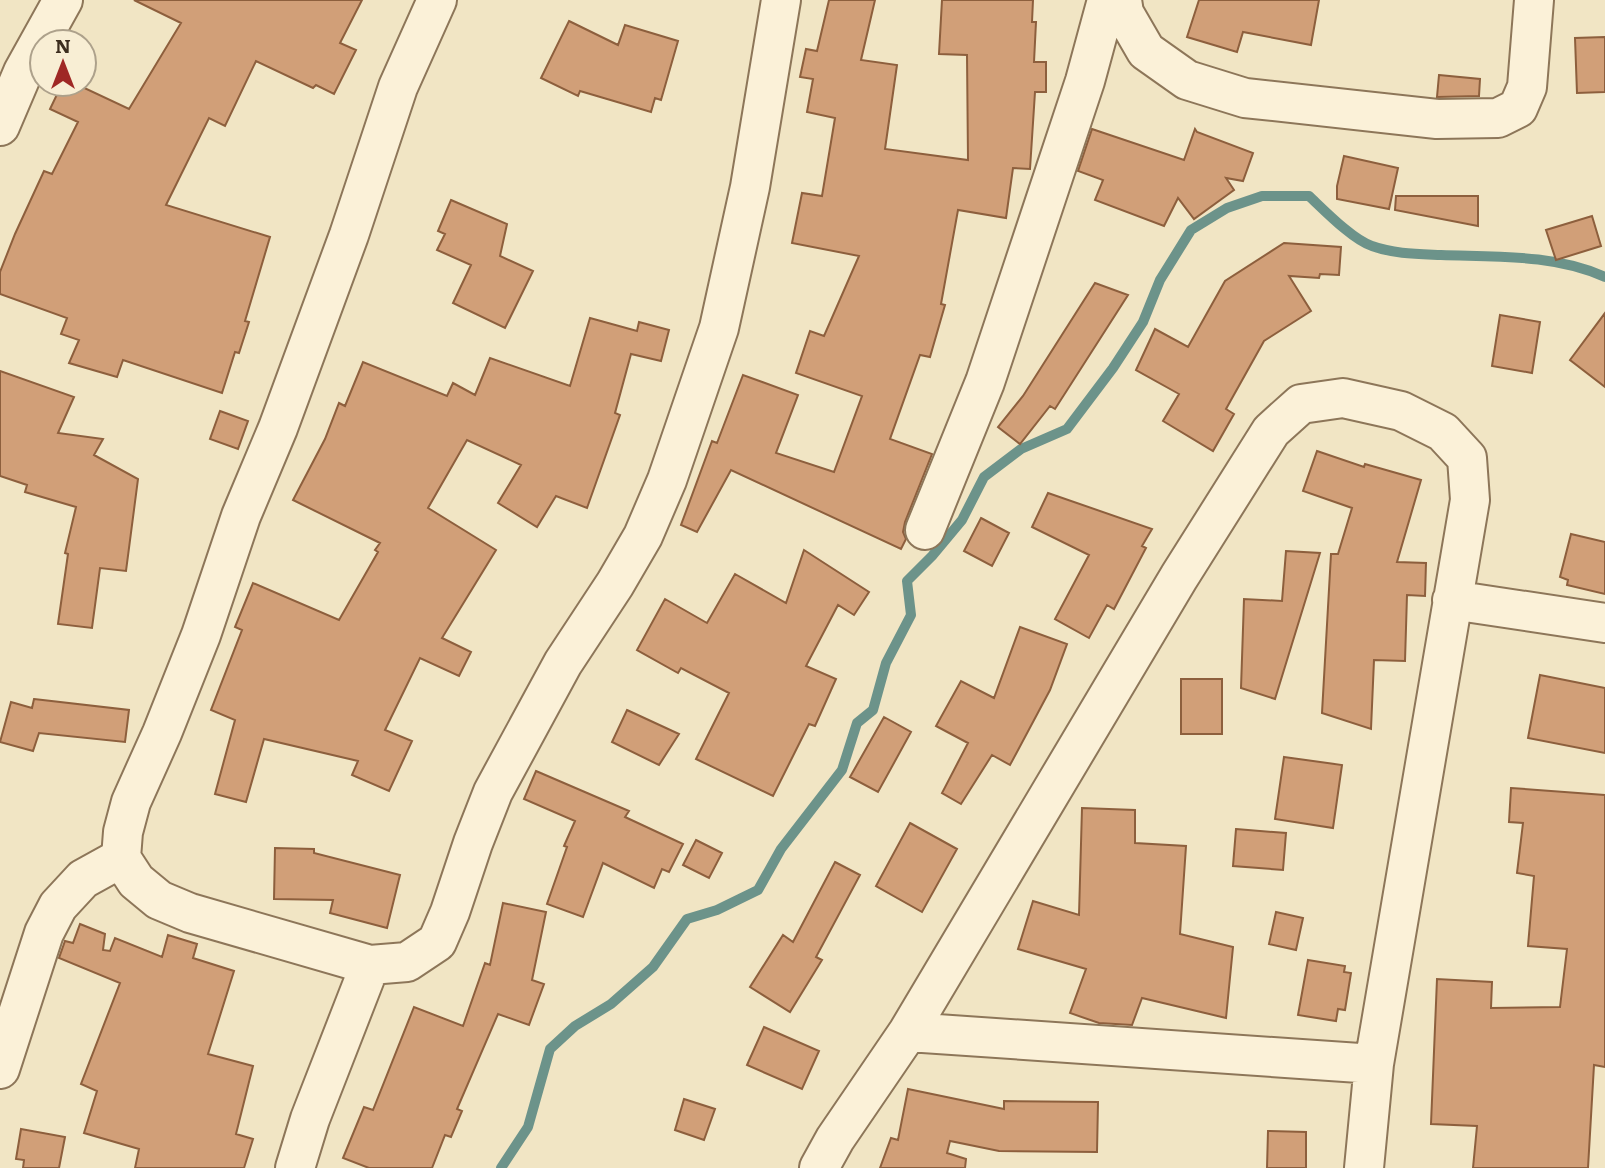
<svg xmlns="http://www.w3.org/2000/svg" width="1605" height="1168" font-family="Literata,serif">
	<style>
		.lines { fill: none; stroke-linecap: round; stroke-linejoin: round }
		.stream { stroke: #6c938a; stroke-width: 10 }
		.building { fill: #d19f78; stroke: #8d5f3d; stroke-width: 2 }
		.minor-casing { stroke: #8d7659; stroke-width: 42 }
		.minor { stroke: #fbf1d8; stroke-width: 38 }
	</style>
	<rect width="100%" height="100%" fill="#f1e5c4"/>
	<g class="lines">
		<path class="stream" d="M501,1168L528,1127L550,1049L575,1026L611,1004L653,967L687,919L717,910L758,890L781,849L842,770L857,723L873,710L886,663L911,615L907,581L932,556L962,520L984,477L1021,449L1067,429L1113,368L1143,322L1160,280L1191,230L1227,208L1262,196H1309C1324,210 1353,240 1372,246C1394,254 1418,254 1441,255C1495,257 1555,254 1605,277"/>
	</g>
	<path class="building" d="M134,0H362L340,43L356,50L334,94L316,85L313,88L256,61L225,126L209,118L166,205L270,237L245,321L249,322L239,353L235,352L222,393L123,360L117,377L69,363L79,340L61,334L67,318L0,294V272L15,234L44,171L52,174L78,122L50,109L62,84H76L129,109L181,23Z
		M829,0H875L861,60L897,65L885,149L968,160L967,55L939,54L942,0H1033L1032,22H1036L1034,62H1046V92H1035L1030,169L1013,168L1006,218L958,210L941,304L945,305L930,357L920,355L890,439L932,454L905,522L903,532L906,539L901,549L731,470L697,532L681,525L712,441L717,443L743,375L798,395L776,453L834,472L862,396L796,373L810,331L824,336L859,256L792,243L802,193L822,196L835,118L807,112L813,79L800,77L806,49L817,51Z
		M1199,0H1319L1311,45L1243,32L1237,52L1187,37Z
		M569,21L618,45L625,25L678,41L661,100L655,98L651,112L580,91L578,96L541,78Z
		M1605,37V92L1577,93L1575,38Z
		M1439,75L1480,79L1479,96L1437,97Z
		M1092,129L1184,160L1195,129L1197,132L1253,153L1243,181L1226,178L1234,190L1194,219L1178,198L1164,226L1095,200L1103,180L1078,171Z
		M1344,156L1398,168L1389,209L1337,199V186Z
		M1396,196H1478V226L1395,210Z
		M451,200L507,224L500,256L533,271L505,328L453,303L471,265L437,250L445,234L438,231Z
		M1592,216L1601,246L1556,260L1546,230Z
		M1284,243L1341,247L1339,275L1320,274L1319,278L1289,276L1311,311L1264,341L1226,409L1234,414L1213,451L1163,421L1179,394L1136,370L1155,329L1188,347L1225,281Z
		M1095,283L1128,295L1055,409L1050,406L1020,444L998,427L1023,396Z
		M1605,313V387L1570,360Z
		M1500,315L1540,322L1532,373L1492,366Z
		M590,318L637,331L639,322L669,330L661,361L631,354L615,413L620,415L587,508L556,496L537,527L498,503L521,465L467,440L428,508L496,550L442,638L471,652L459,676L420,658L385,730L412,741L389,791L352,775L358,761L264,739L246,802L215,794L235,720L211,710L242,630L235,627L253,583L339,620L378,552L375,550L380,543L293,500L325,439L339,403L345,406L363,362L447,396L453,383L475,395L490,358L570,386Z
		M0,371L74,397L58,433L103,439L94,455L138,479L126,571L100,568L92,628L58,624L68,554L65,553L76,507L25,492L27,485L0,476Z
		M220,411L248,421L238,449L210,439Z
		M1317,451L1364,467L1365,464L1421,480L1397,562L1426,563L1425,596L1407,595L1405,661L1374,660L1371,729L1322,713L1331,554H1338L1352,508L1303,491Z
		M1048,493L1152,529L1142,546L1146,548L1114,609L1107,605L1089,638L1055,619L1089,555L1032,527Z
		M981,518L1009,533L992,566L964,551Z
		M1571,534L1605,542V594L1567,585L1568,580L1560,577Z
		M804,550L869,592L854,615L838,605L806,666L836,679L815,726L809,724L773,796L696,759L729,693L681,668L678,673L637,650L665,599L707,623L735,574L786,603Z
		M1286,551L1320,553L1275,699L1241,688L1244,599L1282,601Z
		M1020,627L1067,644L1050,690L1010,765L992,755L961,804L942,793L968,743L936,726L961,681L994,698Z
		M1540,675L1605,688V753L1528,738Z
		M1181,679H1222V734H1181Z
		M34,699L129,710L125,742L39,733L33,751L0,742L11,702L32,708Z
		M627,710L679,734L659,765L612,742Z
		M884,717L911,732L878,792L850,777Z
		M1284,757L1342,765L1333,828L1275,819Z
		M536,771L629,811L625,817L683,844L669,872L662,869L654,888L603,863L583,917L547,904L567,847L564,846L575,821L524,799Z
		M1511,788L1605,795V1067L1594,1065L1588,1168H1473L1477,1126L1431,1124L1437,979L1492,982L1491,1008L1560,1007L1567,949L1528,946L1534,876L1517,873L1523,823L1509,822Z
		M1082,808L1135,810V843L1186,846L1180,934L1233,947L1226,1018L1142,998L1132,1025L1099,1023L1070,1013L1086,969L1018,949L1033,901L1079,915Z
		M910,823L957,849L922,912L876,886Z
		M1236,829L1286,833L1283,870L1233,866Z
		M696,840L722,853L709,878L683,865Z
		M275,848L314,849V853L400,875L387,928L330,913L333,900L274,899Z
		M835,862L860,875L816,957L822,960L790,1012L750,987L783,935L793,942Z
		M503,903L546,912L532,980L544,984L529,1025L498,1014L457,1109L462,1111L451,1137L445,1135L432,1168H369L343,1158L364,1107L373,1110L414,1007L463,1026L485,963L490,965Z
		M1276,912L1303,918L1296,950L1269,944Z
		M80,924L105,934L103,950L110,951L115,938L162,957L168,935L197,944L193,958L234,971L208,1054L253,1066L236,1134L253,1139L244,1168H135L139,1149L84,1133L97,1091L81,1084L120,983L59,958L65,941L73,943Z
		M1308,960L1345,966L1344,972L1351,973L1345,1010L1338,1009L1336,1021L1298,1015Z
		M764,1027L819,1051L802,1089L747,1065Z
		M908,1089L1004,1109V1101L1098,1102L1097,1152L999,1151L950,1141L947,1153L966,1159L965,1168H880L891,1138L898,1140Z
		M684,1099L715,1109L704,1140L675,1130Z
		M21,1129L65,1137L59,1168H23L24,1160L16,1159Z
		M1268,1131L1306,1132V1168H1267Z"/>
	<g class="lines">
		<g class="minor-casing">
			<path id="minor" d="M437,0L398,87L349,235L278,428L241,516L201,635L162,733L131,802L123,832L121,858L136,881L159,900L190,913L370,965L407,962L437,942L450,912L473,843L493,792L563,663L615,584L643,536L667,480L719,328L750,187L781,0
				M1122,0L1124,13L1146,51L1187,80L1245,98L1437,119L1498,118L1518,108L1527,87L1534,0
				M0,126L23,72L63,0
				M925,530L985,382L1085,81L1107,0
				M1452,600L1605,623
				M908,1032L1374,1064
				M0,1069L44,933L58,906L83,879L121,858
				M295,1168L310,1119L370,965
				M819,1168L835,1139L908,1032L1179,577L1271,431L1301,404L1343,398L1401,411L1443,432L1467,458L1470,500L1374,1064L1364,1168"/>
		</g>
		<use href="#minor" class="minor"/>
	</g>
	<g transform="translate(63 63)"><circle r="33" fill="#f8eed4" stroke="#ada18b" stroke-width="2"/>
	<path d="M0-5L12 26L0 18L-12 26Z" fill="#9f2825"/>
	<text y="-10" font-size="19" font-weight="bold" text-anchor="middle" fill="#3c2d1e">N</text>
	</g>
</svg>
